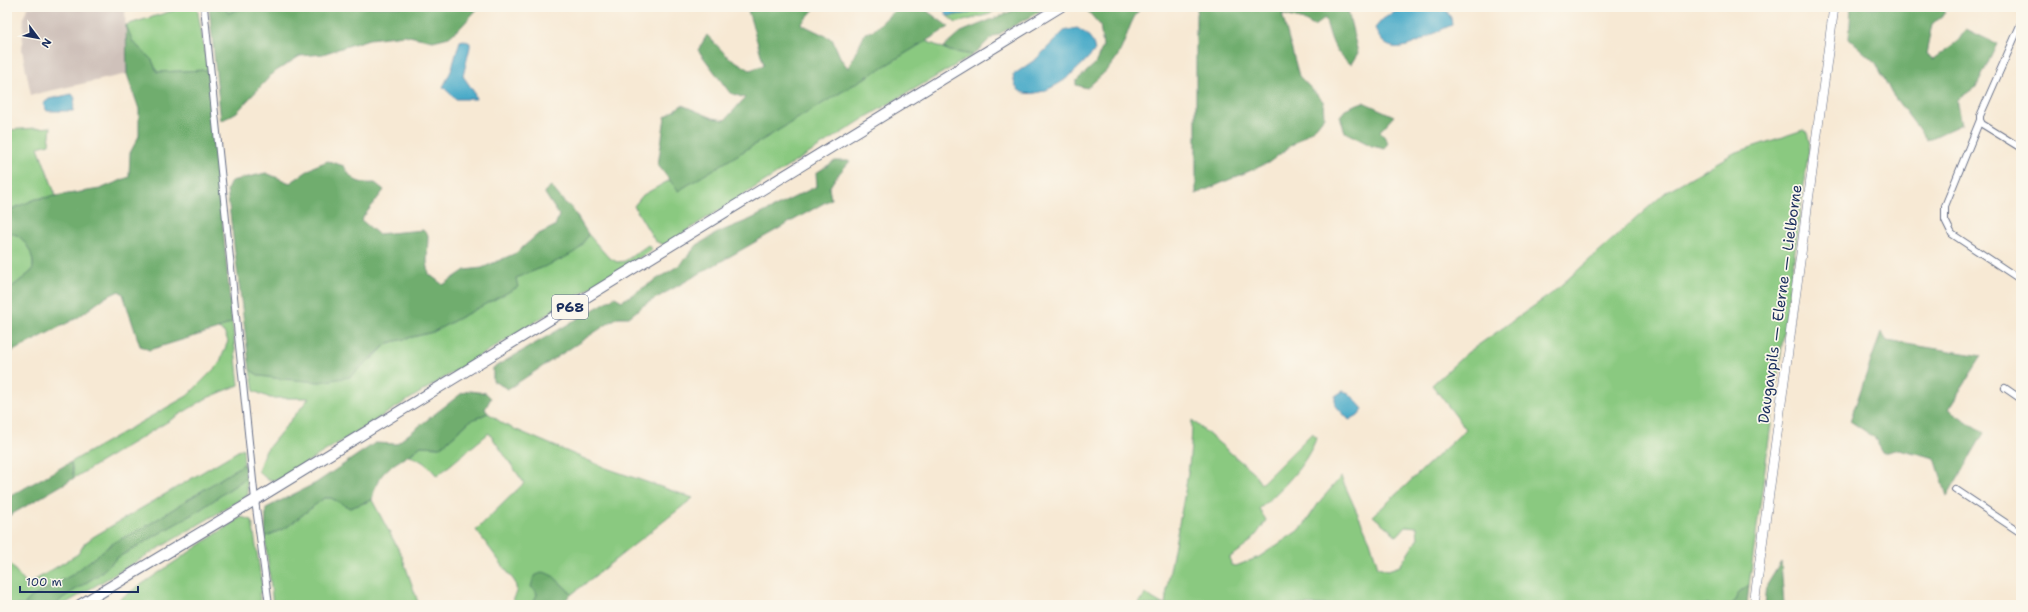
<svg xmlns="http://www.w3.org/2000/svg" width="2028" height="612" font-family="'Shantell Sans',sans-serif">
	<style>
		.industrial { fill: #cfc1ba }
		.green { fill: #8ac980; stroke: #527c6f }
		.forest { fill: #6fad6e; stroke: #456e66 }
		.water { fill: #49aac8; stroke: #326c93 }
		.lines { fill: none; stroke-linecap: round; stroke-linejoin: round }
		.minor-casing { stroke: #687087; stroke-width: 8 }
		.secondary-casing { stroke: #687087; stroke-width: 10 }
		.primary-casing { stroke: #687087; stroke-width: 12 }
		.minor { stroke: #fff; stroke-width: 6 }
		.secondary { stroke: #fff; stroke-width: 9 }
		.primary { stroke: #fff; stroke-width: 10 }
		.labels { text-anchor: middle; stroke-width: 3.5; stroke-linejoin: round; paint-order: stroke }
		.shield { fill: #fbf7ec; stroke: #5e6b89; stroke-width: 1 }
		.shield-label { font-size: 14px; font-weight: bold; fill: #1b2f5e }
		.street-label { font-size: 15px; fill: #1b2f5e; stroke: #fbf7ec }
	</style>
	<rect width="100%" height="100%" fill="#fbf7ec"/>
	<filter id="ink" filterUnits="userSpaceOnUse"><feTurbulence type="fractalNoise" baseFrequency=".025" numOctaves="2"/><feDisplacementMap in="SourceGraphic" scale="8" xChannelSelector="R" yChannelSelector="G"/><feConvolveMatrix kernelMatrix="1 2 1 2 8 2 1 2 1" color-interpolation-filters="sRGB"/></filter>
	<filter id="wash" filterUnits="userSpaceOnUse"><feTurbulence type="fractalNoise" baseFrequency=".012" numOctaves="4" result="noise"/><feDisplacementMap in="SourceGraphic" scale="16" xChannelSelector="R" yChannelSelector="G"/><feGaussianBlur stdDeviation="0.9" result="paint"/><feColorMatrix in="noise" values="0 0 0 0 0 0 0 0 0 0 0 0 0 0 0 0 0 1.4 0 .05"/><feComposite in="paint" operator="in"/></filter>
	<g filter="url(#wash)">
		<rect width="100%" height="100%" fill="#f7e9d4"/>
		<path class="industrial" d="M28,7H125L127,74L31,95L22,50L24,16Z"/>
		<path class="green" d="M185,7H197L208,70L157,72L152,60L133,42L126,25Z
			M224,7H241V9L228,13Z
			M976,7H1000L990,14L956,23L947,16L970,13Z
			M926,41L950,51L973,55L868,116L664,245L655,241L634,206L643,195L670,180L679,190Z
			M51,127L49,144L38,147L56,196L36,199L7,211V130Z
			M1803,130L1808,133L1810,141L1749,585L1739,593L1732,605H1165C1172,543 1192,483 1192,420L1253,472L1261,484L1312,433L1317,437C1305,467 1283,488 1259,509L1266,520C1256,537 1247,547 1230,557L1231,565L1236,566L1259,557L1302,528L1320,501L1341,477L1370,541L1378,567L1388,570L1400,566L1418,538L1417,527L1406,526L1397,536L1373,516L1466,429L1432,385L1467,353L1551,294L1667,191L1734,153Z
			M7,232C11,233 19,235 22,239C29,246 36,261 32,271L7,291Z
			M588,234L608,257L617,262L625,261L648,245L652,250L278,480H268L258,471L264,453L309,398H270L254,391L250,370L260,376L320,382L373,358L388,343L433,332L517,287L516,278C531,272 569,258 579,248C583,244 586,238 588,234Z
			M232,322L239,385L207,398L74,478L71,462L187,396L219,364L228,341L224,332L218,329Z
			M488,413L505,425L606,468L693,498L572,594L553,576L536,591L537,595L531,605H511L517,592L515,582L476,530L524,483L489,433L437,476C429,466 421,459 409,456L421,446L441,447L470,421Z
			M243,448L244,464L145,527L113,543L72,575L30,598L24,605H7V560L27,585L78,554L85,543L93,537Z
			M246,478L248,495L240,500L63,605H55L64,597L98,575L117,558L198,511Z
			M324,498H331L350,508L372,500L402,556L419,605H273L265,537L287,527Z
			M241,517L252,520L263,592L259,593L261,605H111Z
			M1145,594L1164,605H1138Z"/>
		<path class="forest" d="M209,7H224L228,13L240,9L241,7H479L461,27L449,37L433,41L404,35L369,39L323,54L300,56L273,73L237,112L221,121Z
			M747,7H816L801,24L832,39L841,59L848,68L865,33L873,31L898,7H926L927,11L949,27L678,191L658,165L665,117L682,105L713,118L725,120L745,98L730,93L698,50L707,35L727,56L750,70L764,65Z
			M1022,7L1042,10L990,39L973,55L950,51L943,48L961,32Z
			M1087,7H1142C1129,19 1127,41 1117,57C1110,69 1098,78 1087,88L1076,85V81L1095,64L1103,46L1100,25L1085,8Z
			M1198,7H1347L1358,53L1351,64C1333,53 1331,37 1325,18L1314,26L1303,20L1282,14L1299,76L1323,101L1324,117L1316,127L1268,163L1196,194V14Z
			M1851,7H1940L1945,13L1932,24L1926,54L1933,59L1958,41L1966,29L1997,44L1977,86L1957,100L1962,124L1927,140L1892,94L1876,63L1849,39Z
			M126,25L133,42L152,60L157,72L208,70L232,322L218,329L149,350L140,346L123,294L119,291L104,298L77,318L7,354V291L32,271C36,261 29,246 22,239C19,235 11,233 7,232V211L36,199L100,189L129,177L130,153L139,136V109L127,74Z
			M1363,102L1394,116L1380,131L1388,142L1385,149L1372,146L1345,132L1340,116L1347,108Z
			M328,161L344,166C352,181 358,184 375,183L384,190L361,220L378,234L423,230L428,235L427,262L429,274L443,285L465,270L482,268L516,253L537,235L555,226L559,215L544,192L551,186L564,202L571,207L588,234C586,238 583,244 580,248C569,258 531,272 516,278L518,287L433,332L388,343L350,377L320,382L281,379L260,376L250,370L227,190L231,181L266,173L290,183L315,166Z
			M835,161H850L836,177L829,188L831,199L644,305L629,317H618L508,389L493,381V368L615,297L622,301L681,264L697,245L719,232L749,220L817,186L816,173Z
			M1881,332L1887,341L1982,356L1948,409L1984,433L1947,496L1935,458L1899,449L1883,453L1874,437L1850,421Z
			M469,391L486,393L491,398L485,409L488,413L470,421L441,447L421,446C397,466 379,464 372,500L350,508L331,498H324L287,527L265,537L266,508L316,483L375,443L396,444L462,393Z
			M71,462L74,478L7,517V498Z
			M244,464L246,478L198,511L117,558L98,575L64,597L55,605H24L30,598L72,575L113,543L145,527Z
			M1781,562L1784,605H1765L1767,585Z
			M544,572L553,576L572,594L559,605H531L537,595L536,591L531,587L534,576Z
			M1749,585L1747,605H1732L1739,593Z"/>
		<path class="water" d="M943,7H976L970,13L947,16Z
			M1403,7H1444L1451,18L1452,25C1427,34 1389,69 1375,28L1383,19Z
			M1077,28C1088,34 1093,38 1095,51C1087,59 1081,66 1073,73C1062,84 1027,104 1016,87C1014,84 1014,78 1013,75L1036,59L1064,31Z
			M464,40L470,43V47L463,76L474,92L476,99H456L443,87L451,71L460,41Z
			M72,94L75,98L73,111H47L43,104L49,99Z
			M1343,391L1349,393L1363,409L1358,415L1349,420L1335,405V396Z"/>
	</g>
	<g filter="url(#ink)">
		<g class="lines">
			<g class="minor-casing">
				<path id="minor" d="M204,7L255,500L269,605
					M2021,23L1980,116V120L1945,206V220L1952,234L2021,280
					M1980,120L1982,124L2021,148
					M2005,388L2021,399
					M1955,489L2021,533"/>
			</g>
			<g class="secondary-casing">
				<path id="secondary" d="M1754,605L1834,7"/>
			</g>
			<g class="primary-casing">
				<path id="primary" d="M80,605L255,500L1060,7"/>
			</g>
			<use href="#minor" class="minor"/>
			<use href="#secondary" class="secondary"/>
			<use href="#primary" class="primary"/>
		</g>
	</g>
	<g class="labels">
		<rect class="shield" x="552" y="295" width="36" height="24" rx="3"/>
		<g class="shield-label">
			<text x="570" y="312">P68</text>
		</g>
		<g class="street-label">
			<text transform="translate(1780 304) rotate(-82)" y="5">Daugavpils — Elerne — Lielborne</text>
		</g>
	</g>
	<rect width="2028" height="612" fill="none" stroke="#fbf7ec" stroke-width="24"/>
	<g transform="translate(38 38) rotate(122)" stroke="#fbf7ec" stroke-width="3" paint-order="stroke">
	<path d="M0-3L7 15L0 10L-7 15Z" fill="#1b2f5e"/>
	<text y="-6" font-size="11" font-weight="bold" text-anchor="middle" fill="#1b2f5e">N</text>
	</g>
	<path d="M20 586v6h118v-6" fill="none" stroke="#1b2f5e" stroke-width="2"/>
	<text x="26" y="586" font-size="12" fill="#1b2f5e" stroke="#fbf7ec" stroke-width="3" paint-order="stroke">100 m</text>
</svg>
